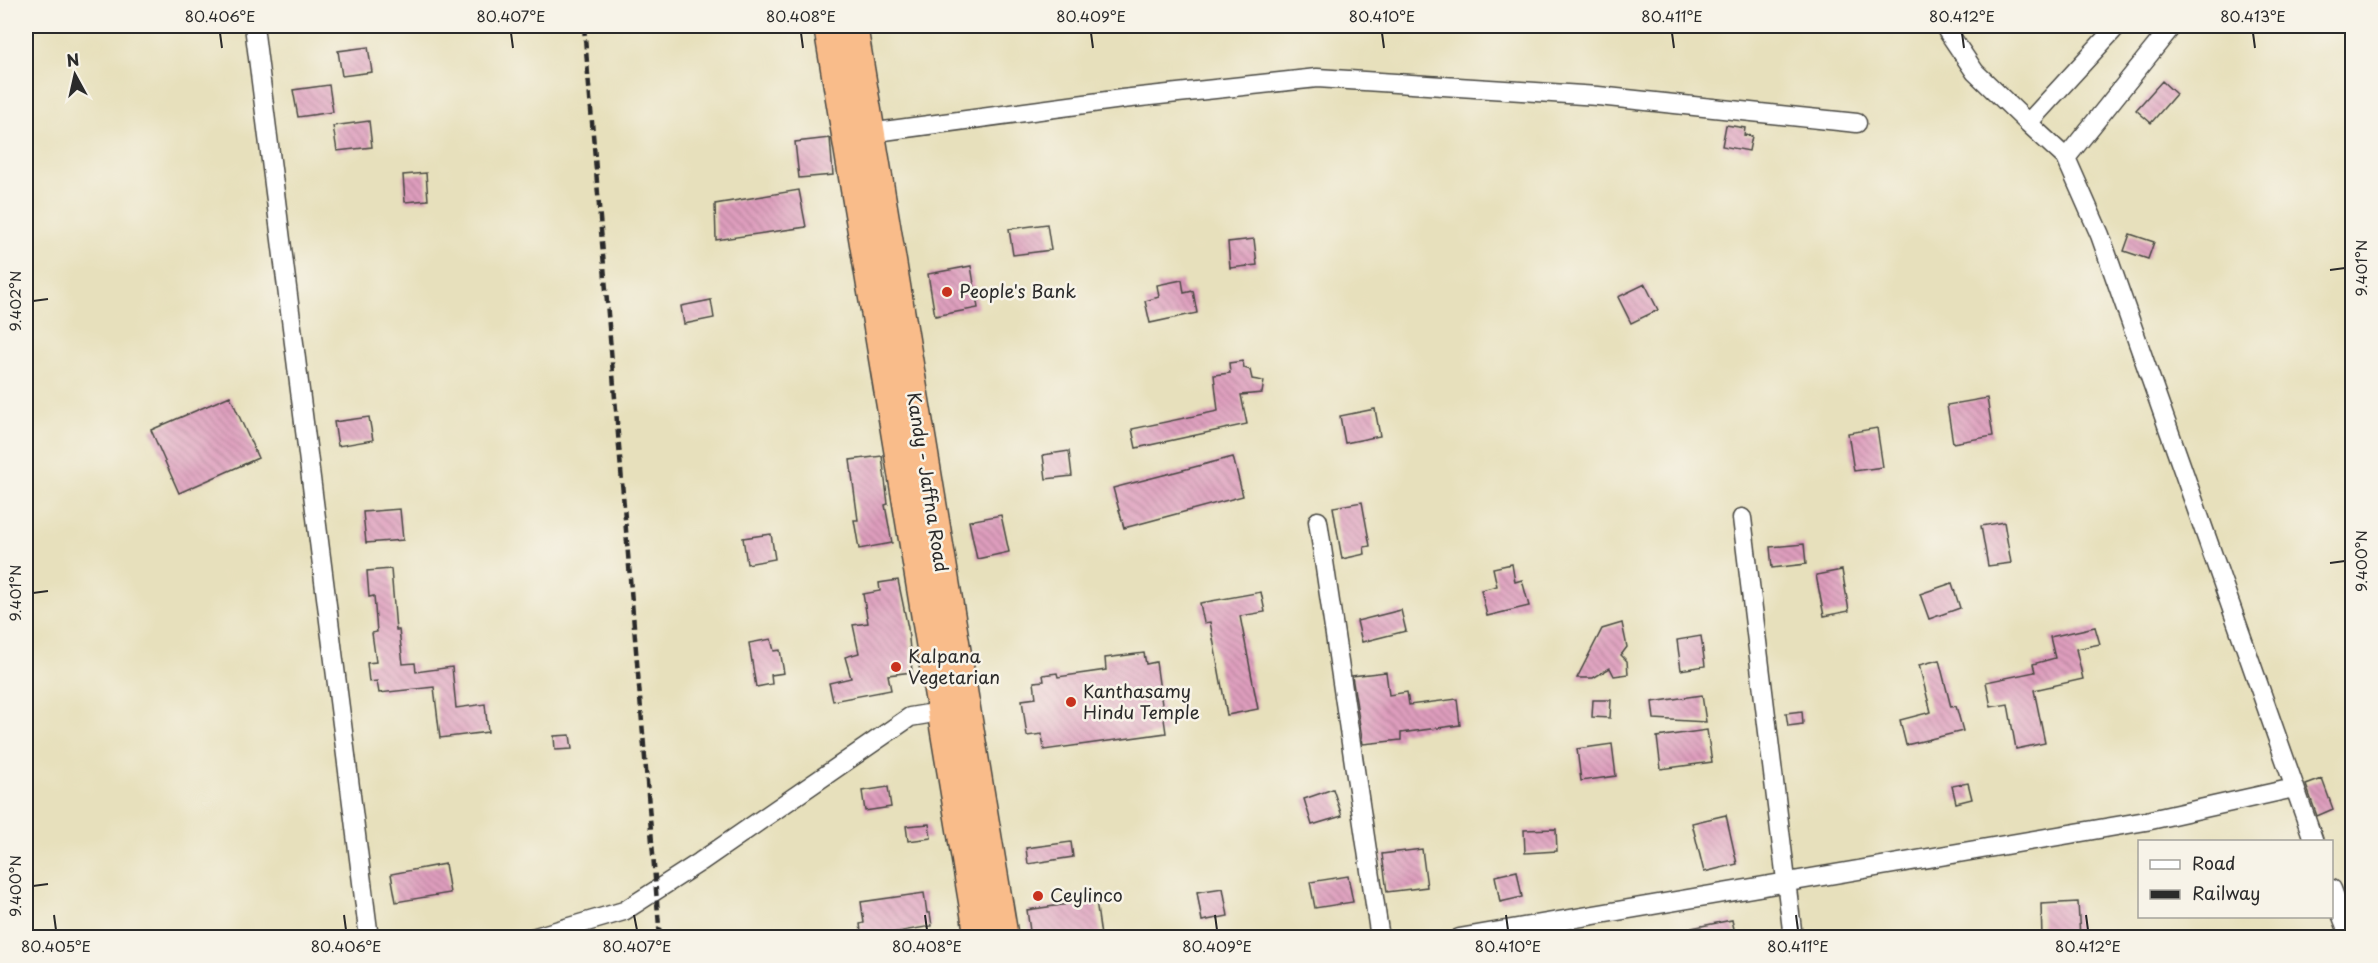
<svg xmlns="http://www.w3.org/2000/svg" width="2378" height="963" font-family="'Playpen Sans',sans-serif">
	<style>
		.building { fill: url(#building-back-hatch) }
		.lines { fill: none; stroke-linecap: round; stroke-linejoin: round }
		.minor-casing { stroke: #474641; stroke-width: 21 }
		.trunk-casing { stroke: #474641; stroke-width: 33 }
		.minor { stroke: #fff; stroke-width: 18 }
		.trunk { stroke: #f9bc8a; stroke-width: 30 }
		.rail { stroke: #2b2b2b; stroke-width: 4.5; stroke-dasharray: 9 4.5; stroke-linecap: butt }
		.ticks { fill: none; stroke: #2b2b2b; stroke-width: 2 }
		.poi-dot { fill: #c8321e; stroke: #f7f3e8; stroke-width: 2 }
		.labels { text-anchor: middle; stroke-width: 5; stroke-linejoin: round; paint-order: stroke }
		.poi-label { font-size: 18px; fill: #2b2b2b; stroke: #f7f3e8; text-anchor: start }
		.street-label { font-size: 18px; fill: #2b2b2b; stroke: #f7f3e8 }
		.neatline { fill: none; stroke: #2b2b2b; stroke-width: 2 }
		.ticks-label { font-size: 15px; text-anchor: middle; fill: #2b2b2b }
	</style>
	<defs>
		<pattern id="building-back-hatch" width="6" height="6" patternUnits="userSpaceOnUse" patternTransform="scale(1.5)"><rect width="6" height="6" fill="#de9dbd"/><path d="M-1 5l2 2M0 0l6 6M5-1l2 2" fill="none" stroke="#b4809a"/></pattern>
	</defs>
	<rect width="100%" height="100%" fill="#f7f3e8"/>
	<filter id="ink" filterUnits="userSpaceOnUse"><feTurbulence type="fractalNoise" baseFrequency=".0167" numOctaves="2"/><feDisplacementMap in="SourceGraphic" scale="12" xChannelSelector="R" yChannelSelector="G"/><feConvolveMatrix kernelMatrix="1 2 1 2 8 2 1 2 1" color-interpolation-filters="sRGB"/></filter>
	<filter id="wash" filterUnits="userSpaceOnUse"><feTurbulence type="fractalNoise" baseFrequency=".008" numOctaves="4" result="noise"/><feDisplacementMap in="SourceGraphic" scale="24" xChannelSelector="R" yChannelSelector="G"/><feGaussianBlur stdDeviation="1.35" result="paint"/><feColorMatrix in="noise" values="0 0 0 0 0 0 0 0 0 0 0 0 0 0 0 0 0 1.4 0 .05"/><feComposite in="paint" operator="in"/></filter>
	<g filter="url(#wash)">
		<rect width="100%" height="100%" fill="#e7e0bc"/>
		<g id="blocks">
			<path class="building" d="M368,47L372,72L342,76L338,51Z
				M2162,81L2176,94L2151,123L2136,110Z
				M329,85L333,112L298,117L293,90Z
				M369,121L372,147L337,151L333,126Z
				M1726,125L1745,128L1744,135L1752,136L1749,151L1722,146Z
				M830,138L833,175L799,178L795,142Z
				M426,173L428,200L405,202L403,175Z
				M799,190L806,227L716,240L715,204Z
				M1047,224L1051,250L1013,255L1009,229Z
				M2130,234L2154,242L2148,259L2124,251Z
				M1254,239L1257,265L1230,268L1228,242Z
				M971,266L978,308L935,316L928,274Z
				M1182,280L1184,293L1193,291L1197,313L1150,323L1145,301L1159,297L1157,285Z
				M1645,284L1658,310L1631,323L1618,297Z
				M711,300L714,318L684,324L681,306Z
				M1243,361L1244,368L1250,370L1252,379L1264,381L1262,393L1241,395L1247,424L1136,448L1132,429L1218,411L1214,375L1230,373L1229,363Z
				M230,396L258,458L179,493L151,430Z
				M1987,398L1993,436L1953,443L1947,405Z
				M1375,409L1380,436L1345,443L1340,416Z
				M369,417L373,440L338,446L334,422Z
				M1877,428L1883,467L1854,471L1848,433Z
				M1069,451L1072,476L1046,479L1043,455Z
				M882,456L888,504L885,505L892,543L859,549L854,520H858L850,460Z
				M1233,457L1243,496L1124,528L1113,488Z
				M1362,502L1370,546L1364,547L1365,554L1342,559L1333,507Z
				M400,509L403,540L366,543L363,512Z
				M1001,515L1009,552L977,559L969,521Z
				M2004,522L2011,563L1988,566L1981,526Z
				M771,534L775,559L747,564L743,538Z
				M1804,544L1806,564L1772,568L1770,547Z
				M1512,564L1515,582L1522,580L1529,606L1487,616L1481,590L1497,586L1493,568Z
				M391,569L396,630H399L403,664L415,663L416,672L452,667L456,708L485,704L488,732L440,738L434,687L379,693L377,681L369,682L367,663L376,662L372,633L377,632L374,596L369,597L367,571Z
				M1842,570L1849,611L1824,616L1816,575Z
				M898,580L908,628L912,672L888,675L891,690L833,701L829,683L851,678L845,657L859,653L853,625L868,623L863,594L880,591L879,583Z
				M1952,583L1960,608L1929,619L1920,594Z
				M1261,592L1265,612L1240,616L1258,709L1227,715L1210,622L1204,623L1200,603Z
				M1401,610L1406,631L1362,642L1357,621Z
				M1622,623L1627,647L1621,655L1627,661L1628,674L1614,676L1610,668L1593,678H1577L1602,629Z
				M2095,627L2100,644L2076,649L2083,679L2034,690L2045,743L2016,749L2008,704L1991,707L1986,682L2035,672L2033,664L2055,658L2050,637Z
				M1701,636L1705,666L1681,670L1677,640Z
				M771,639L774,651L780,650L784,673L771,675L772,684L756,687L749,643Z
				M1144,653L1146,664L1156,662L1166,733L1044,750L1042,734L1027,736L1022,700L1036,698L1034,682L1044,681L1043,675L1057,673L1058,677L1106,670L1105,658Z
				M1939,660L1951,707L1956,706L1963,731L1906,745L1900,720L1931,712L1919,665Z
				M1386,672L1389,695L1407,692L1409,705L1457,699L1460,725L1401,733V740L1363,744L1352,676Z
				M1702,695L1706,722L1654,719L1652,702Z
				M1593,700H1611L1610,718L1592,717Z
				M1802,711L1803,724L1788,726L1786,713Z
				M1707,730L1712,762L1661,769L1657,737Z
				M570,735L572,749L555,750L554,736Z
				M1612,744L1616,776L1581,781L1577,749Z
				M2322,779L2333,809L2317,816L2306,785Z
				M1968,783L1972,799L1956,803L1952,786Z
				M888,787L891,807L865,811L862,791Z
				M1333,789L1342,816L1312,825L1304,799Z
				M1726,815L1737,864L1704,872L1692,823Z
				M929,824L931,838L908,841L906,826Z
				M1556,829L1557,851L1525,853L1524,830Z
				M1071,842L1073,857L1028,864L1026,848Z
				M1422,849L1427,887L1387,892L1382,854Z
				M445,864L450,893L396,902L391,874Z
				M1517,871L1522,897L1500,902L1495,876Z
				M1348,876L1353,902L1315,908L1310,882Z
				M1223,888L1228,916L1202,921L1197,892Z
				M924,893L927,913H930L932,926L862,938L860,924L864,923L861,902Z
				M1096,900L1101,936L1031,938L1027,910Z
				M2078,902L2080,938H2042L2041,904Z
				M1732,920L1736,938H1677L1676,931Z"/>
		</g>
	</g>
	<g filter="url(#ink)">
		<use href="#blocks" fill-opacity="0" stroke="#474641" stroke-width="1.5"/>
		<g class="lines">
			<g class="minor-casing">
				<path id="minor" d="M254,26L369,938
					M1944,26L1975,72L2028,123
					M2117,26L2028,123L2066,158L2100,235L2314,842
					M869,133L1122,99L1317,78L1598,96L1857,123
					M2066,158L2172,26
					M1742,518L1793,938
					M1318,521L1380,938
					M2332,889L2350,938
					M532,938L624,911L700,862L910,717L952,710
					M1459,938L2146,821L2294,788"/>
			</g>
			<g class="trunk-casing">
				<path id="trunk" d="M829,26L980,938
					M852,26L1003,938"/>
			</g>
			<use href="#minor" class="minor"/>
			<use href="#trunk" class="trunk"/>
			<path class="rail" d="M584,26L660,938"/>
		</g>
	</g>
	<path class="ticks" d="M220,33L222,48M511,33L513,48M801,33L803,48M1091,33L1093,48M1382,33L1384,48M1672,33L1674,48M1962,33L1964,48M2253,33L2255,48M2330,270L2345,268M33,301L48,299M2330,563L2345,561M33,593L48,591M33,886L48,884M54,915L56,930M344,915L346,930M634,915L637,930M925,915L927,930M1215,915L1217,930M1506,915L1508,930M1796,915L1798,930M2086,915L2088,930"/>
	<g class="poi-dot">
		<circle cx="947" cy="292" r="6"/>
		<circle cx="896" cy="667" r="6"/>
		<circle cx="1071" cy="702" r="6"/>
		<circle cx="1038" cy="896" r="6"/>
	</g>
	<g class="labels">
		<g class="poi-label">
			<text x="959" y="298">People's Bank</text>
			<text x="908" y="663">Kalpana<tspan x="908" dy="21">Vegetarian</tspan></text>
			<text x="1083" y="698">Kanthasamy<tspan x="1083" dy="21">Hindu Temple</tspan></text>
			<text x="1050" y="902">Ceylinco</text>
		</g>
		<g class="street-label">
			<text transform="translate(927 482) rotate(81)" y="6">Kandy - Jaffna Road</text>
		</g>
	</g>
	<rect width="2378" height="963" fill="none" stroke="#f7f3e8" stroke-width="66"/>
	<rect x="2138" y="840" width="195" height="78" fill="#f7f3e8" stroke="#a5a39c" stroke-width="1.5"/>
	<rect x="2150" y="860" width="30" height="9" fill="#ffffff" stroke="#a5a39c" stroke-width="1.5"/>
	<text x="2192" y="870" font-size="18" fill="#2b2b2b">Road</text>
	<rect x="2150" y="890" width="30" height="9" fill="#2b2b2b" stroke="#a5a39c" stroke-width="1.5"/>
	<text x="2192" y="900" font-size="18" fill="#2b2b2b">Railway</text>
	<g transform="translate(75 75) rotate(352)" stroke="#f7f3e8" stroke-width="4.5" paint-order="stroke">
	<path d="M0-4.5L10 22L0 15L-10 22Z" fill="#2b2b2b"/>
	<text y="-9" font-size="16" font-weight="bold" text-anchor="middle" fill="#2b2b2b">N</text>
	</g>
	<rect x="33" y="33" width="2312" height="897" class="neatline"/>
	<g class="ticks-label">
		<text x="220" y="22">80.406°E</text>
		<text x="511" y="22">80.407°E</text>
		<text x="801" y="22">80.408°E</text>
		<text x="1091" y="22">80.409°E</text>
		<text x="1382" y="22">80.410°E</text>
		<text x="1672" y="22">80.411°E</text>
		<text x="1962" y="22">80.412°E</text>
		<text x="2253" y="22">80.413°E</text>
		<text transform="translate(2362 268) rotate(-90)" y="5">9.401°N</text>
		<text transform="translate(16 301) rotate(-90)" y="5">9.402°N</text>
		<text transform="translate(2362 561) rotate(-90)" y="5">9.400°N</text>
		<text transform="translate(16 593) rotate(-90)" y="5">9.401°N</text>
		<text transform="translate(16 886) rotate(-90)" y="5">9.400°N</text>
		<text x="56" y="952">80.405°E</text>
		<text x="346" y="952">80.406°E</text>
		<text x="637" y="952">80.407°E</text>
		<text x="927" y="952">80.408°E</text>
		<text x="1217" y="952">80.409°E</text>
		<text x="1508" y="952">80.410°E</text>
		<text x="1798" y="952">80.411°E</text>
		<text x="2088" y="952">80.412°E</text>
	</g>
</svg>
